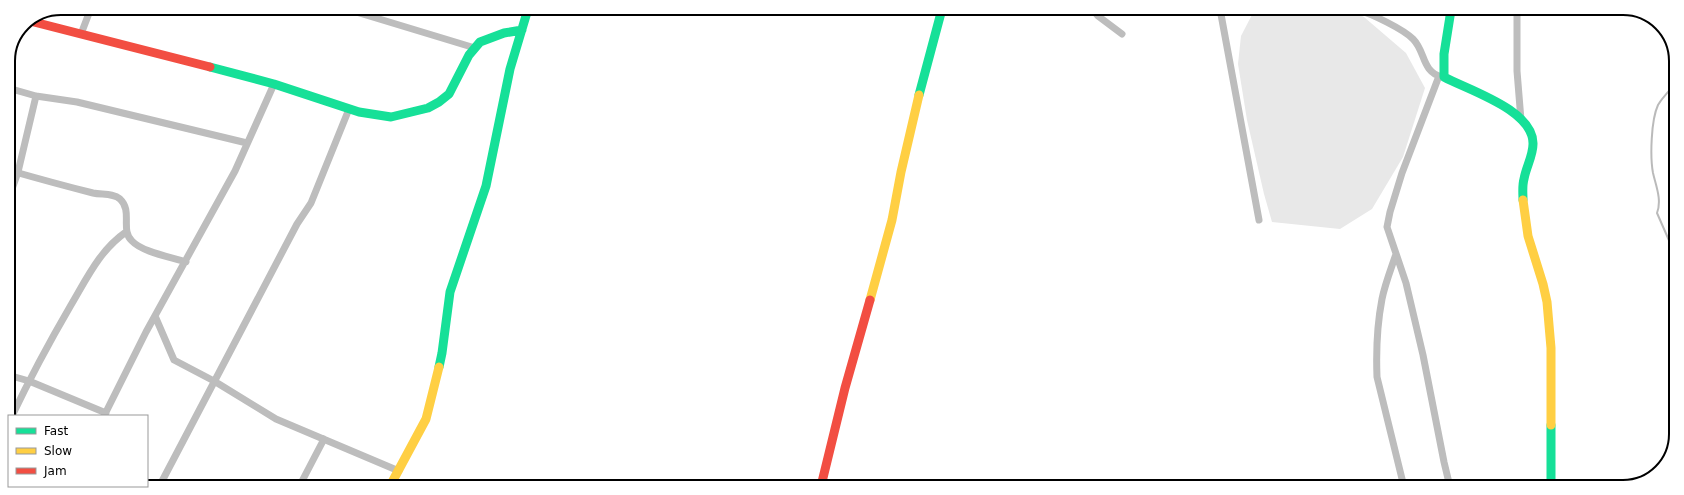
<svg xmlns="http://www.w3.org/2000/svg" width="1684" height="495" font-family="'DejaVu Sans',sans-serif">
	<style>
		.green { fill: #e8e8e8 }
		.lines { fill: none; stroke-linecap: round; stroke-linejoin: round }
		.stream { stroke: #bababa; stroke-width: 2 }
		.street { stroke: #bdbdbd; stroke-width: 7 }
		.fast { stroke: #16e098; stroke-width: 9 }
		.slow { stroke: #ffcf43; stroke-width: 9 }
		.jam { stroke: #f24e42; stroke-width: 9 }
		.rim { fill: none; stroke: #000; stroke-width: 2 }
	</style>
	<rect width="100%" height="100%" fill="#fff"/>
	<path class="green" d="M1255,9L1351,10L1364,17L1406,53L1425,88L1403,157L1372,209L1340,229L1272,222L1264,194L1247,120L1238,64L1241,36Z"/>
	<g class="lines">
		<path class="stream" d="M1675,263L1671,245L1657,213C1662,200 1656,186 1653,173C1650,157 1651,120 1658,105C1662,98 1670,90 1676,83
			M1675,322C1667,302 1671,291 1675,271"/>
		<path class="street" d="M343,8L475,48
			M1092,9L1098,16L1122,34
			M1220,9L1259,220
			M1358,10C1372,14 1403,29 1413,39C1426,52 1421,71 1442,77
			M1517,10V71L1521,120
			M81,34L91,8
			M1439,76L1402,173L1390,212L1387,227L1406,283L1423,355L1444,462L1450,487
			M8,88L36,96L77,102L247,143
			M8,170C36,178 65,186 93,193C102,195 113,193 120,199C133,211 120,230 132,241C142,252 171,257 186,262
			M8,200L18,172L36,96
			M1396,254C1391,269 1385,284 1382,299C1377,325 1376,351 1377,377L1404,487
			M155,316L174,360L214,381L276,419L399,471
			M8,375L29,381L106,413
			M12,416C30,378 50,341 71,305C87,278 100,250 126,232
			M104,416L146,332L235,171L274,84
			M8,423L9,421
			M160,485L297,224L311,203L349,109
			M300,485L324,439"/>
		<path class="fast" d="M1451,10L1444,54V77C1468,90 1534,110 1533,144C1533,156 1526,167 1524,179C1522,186 1523,193 1523,200
			M210,67L274,84L359,112L391,117L428,108L439,102L449,94L469,55L480,42L504,33L522,30
			M919,95L942,9
			M439,367L442,353L450,292L486,186L510,69L528,9
			M1551,487V425"/>
		<path class="slow" d="M1523,200L1528,236L1543,284L1547,302L1551,348V425
			M870,300L892,220L901,172L919,95
			M390,486L426,419L439,367"/>
		<path class="jam" d="M30,21L210,67
			M821,486L845,388L870,300"/>
	</g>
	<path d="M0 0H1684V495H0ZM61 15H1623A46 46 0 0 1 1669 61V434A46 46 0 0 1 1623 480H61A46 46 0 0 1 15 434V61A46 46 0 0 1 61 15Z" fill="#fff" fill-rule="evenodd"/>
	<path class="rim" d="M61 15H1623A46 46 0 0 1 1669 61V434A46 46 0 0 1 1623 480H61A46 46 0 0 1 15 434V61A46 46 0 0 1 61 15Z"/>
	<rect x="8" y="415" width="140" height="72" fill="#ffffff" stroke="#999999"/>
	<rect x="16" y="428" width="20" height="6" fill="#16e098" stroke="#999999"/>
	<text x="44" y="435" font-size="12" fill="#000000">Fast</text>
	<rect x="16" y="448" width="20" height="6" fill="#ffcf43" stroke="#999999"/>
	<text x="44" y="455" font-size="12" fill="#000000">Slow</text>
	<rect x="16" y="468" width="20" height="6" fill="#f24e42" stroke="#999999"/>
	<text x="44" y="475" font-size="12" fill="#000000">Jam</text>
</svg>
